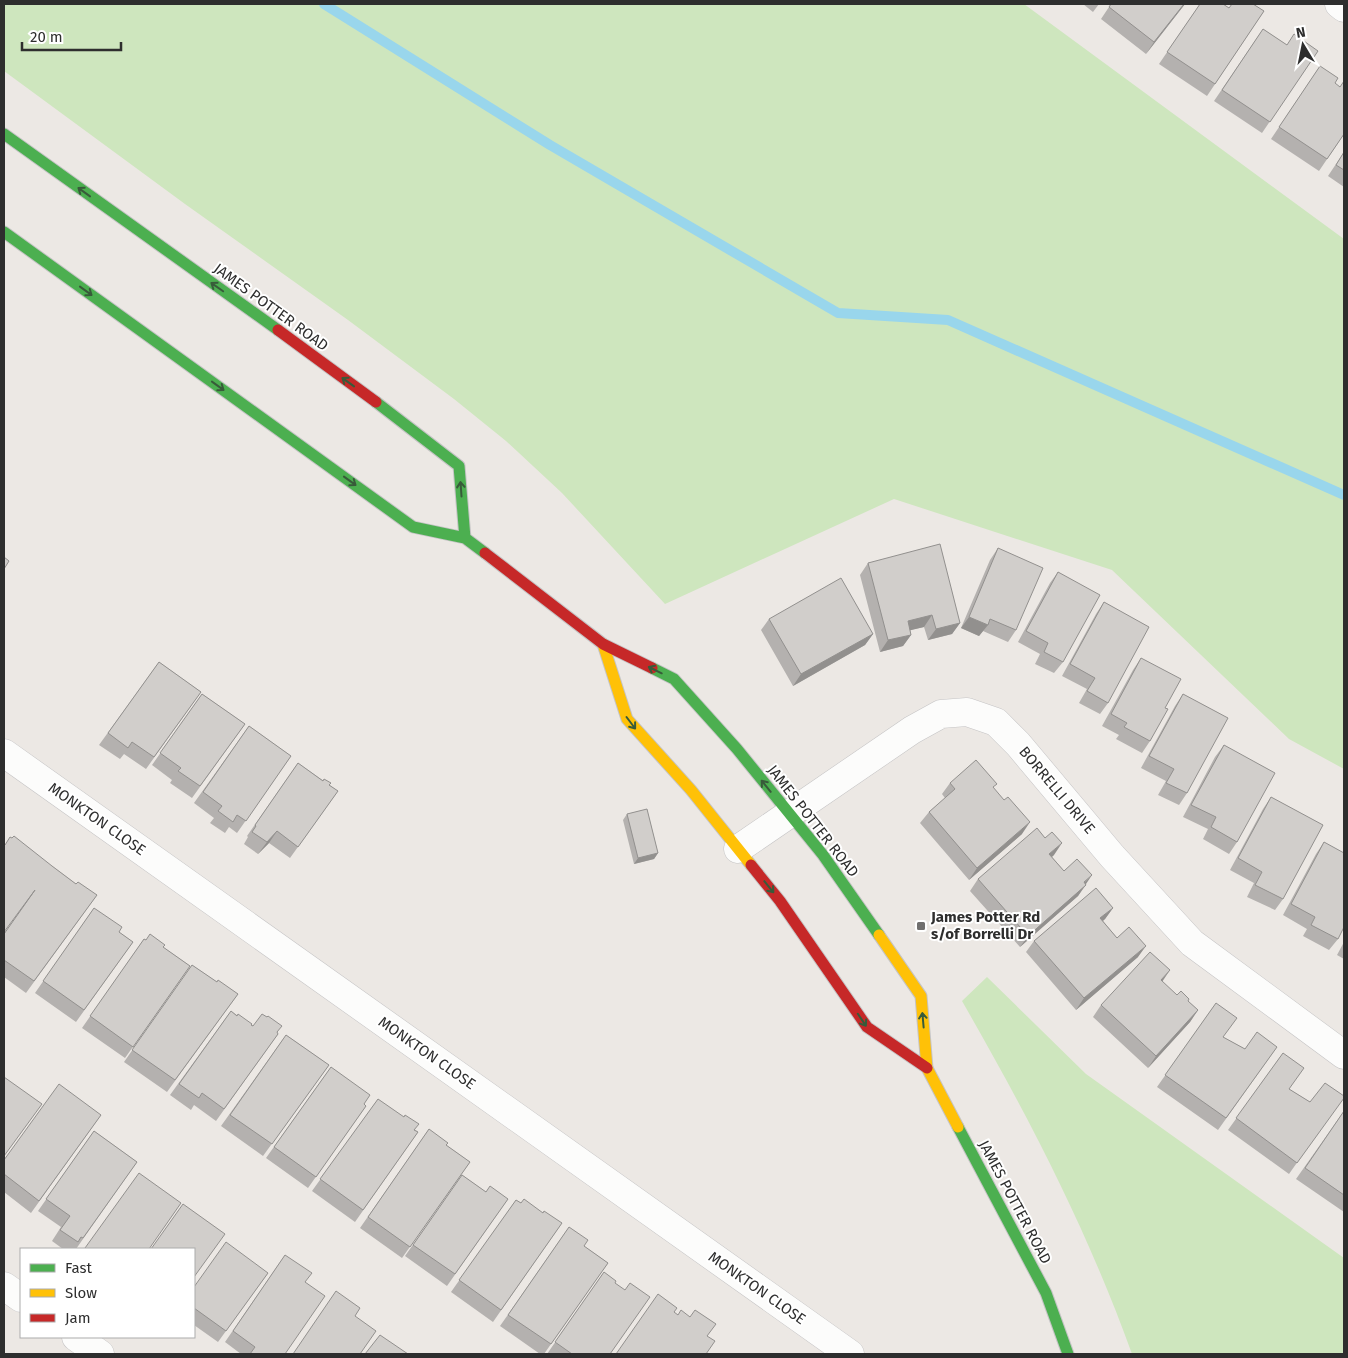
<svg xmlns="http://www.w3.org/2000/svg" width="1348" height="1358" font-family="'Fira Sans',sans-serif">
	<style>
		.green { fill: #cee6be }
		.lines { fill: none; stroke-linecap: round; stroke-linejoin: round }
		.stream { stroke: #99d6ec; stroke-width: 10 }
		.street-casing { stroke: #c5c4c5; stroke-width: 29 }
		.fast-casing { stroke: #c5c4c5; stroke-width: 13 }
		.slow-casing { stroke: #c5c4c5; stroke-width: 13 }
		.jam-casing { stroke: #c5c4c5; stroke-width: 13 }
		.street { stroke: #fcfcfb; stroke-width: 28 }
		.fast { stroke: #4caf50; stroke-width: 11 }
		.slow { stroke: #ffc107; stroke-width: 11 }
		.jam { stroke: #c62828; stroke-width: 11 }
		.wall { fill: #b4b1af }
		.shaded-wall { fill: #92908e }
		.building { fill: #d1cecb; stroke: #92908e }
		.oneway { stroke: #385b3a }
		.poi-dot { fill: #706f6e; stroke: #fff; stroke-width: 2 }
		.labels { text-anchor: middle; stroke-width: 4; stroke-linejoin: round; paint-order: stroke }
		.street-label { font-size: 15px; fill: #2e2e2e; stroke: #fff }
		.poi-label { font-size: 15px; font-weight: bold; fill: #2e2e2e; stroke: #fff; text-anchor: start }
	</style>
	<rect width="100%" height="100%" fill="#ece8e4"/>
	<path class="green" d="M4,4H1024L1344,239V769L1289,739L1112,570L894,499L665,604L562,493L506,441L454,399L348,320L185,204L4,71Z
		M987,977L1086,1074L1344,1258V1354H1132C1087,1229 1028,1116 962,1001Z"/>
	<g class="lines">
		<path class="stream" d="M324,4L550,145L838,313L948,320L1344,495"/>
		<g class="street-casing">
			<path id="street" d="M1339,4L1344,8
				M4,753L850,1354
				M738,849L912,730L941,714L967,712L996,722L1018,744L1112,856L1192,943L1344,1055
				M4,1286L21,1298
				M76,1337L100,1354"/>
		</g>
		<g class="fast-casing">
			<path id="fast" d="M4,134L278,330
				M4,232L413,527L465,538L485,553
				M376,402L459,466L465,538
				M652,668L674,679L737,749L823,855L879,935
				M958,1127L1046,1293L1068,1354"/>
		</g>
		<g class="slow-casing">
			<path id="slow" d="M603,644L627,719L691,790L751,865
				M879,935L921,996L927,1068L958,1127"/>
		</g>
		<g class="jam-casing">
			<path id="jam" d="M278,330L376,402
				M485,553L603,644L652,668
				M751,865L780,901L867,1027L927,1068"/>
		</g>
		<use href="#street" class="street"/>
		<use href="#fast" class="fast"/>
		<use href="#slow" class="slow"/>
		<use href="#jam" class="jam"/>
	</g>
	<path class="wall" d="M1083,4H1099L1093,12Z
		M1111,4H1185L1146,54L1101,19Z
		M1200,4L1229,8L1264,11L1207,96L1159,64Z
		M1263,29L1287,45L1318,51L1262,133L1214,101Z
		M1320,66L1335,83L1344,134L1319,171L1271,139Z
		M1344,152V187L1328,176Z
		M998,548L1016,630L1008,642L983,631L979,636L961,628L990,560Z
		M868,563L960,623L952,634L928,640L924,627L910,630L911,635L903,646L880,652L860,575Z
		M1058,572L1063,662L1054,673L1035,664L1040,654L1018,642L1050,583Z
		M1104,602L1108,703L1100,714L1079,703L1087,689L1062,676L1096,614Z
		M769,619L873,634L865,645L793,686L761,630Z
		M1141,658L1165,708L1150,741L1142,753L1116,739L1119,735L1102,726L1133,670Z
		M159,662L201,692L146,769L124,754L120,759L99,745Z
		M202,694L245,724L192,798L170,783L172,780L152,765Z
		M1183,694L1187,793L1179,805L1158,795L1166,781L1141,768L1175,706Z
		M249,726L291,756L237,833L229,827L225,833L210,823L214,818L194,803Z
		M1224,745L1237,842L1229,854L1203,839L1208,829L1183,817L1215,757Z
		M298,763L338,791L290,858L269,843L258,854L244,844L248,837L247,836Z
		M950,783L994,789L1022,834L969,880L920,823L929,812L945,798L942,794Z
		M1271,797L1283,899L1275,910L1247,897L1254,883L1230,870L1263,809Z
		M627,814L658,853L654,859L634,864L623,820Z
		M1324,842L1338,939L1329,950L1303,936L1307,929L1283,915L1316,854Z
		M1054,855L1052,857L1064,871L1086,885L1078,896L1020,947L970,891L978,879Z
		M52,866L76,884L97,895L26,993L4,977V934Z
		M94,908L119,932L133,942L76,1022L35,993Z
		M1113,908L1105,919L1103,921L1117,938L1138,957L1076,1010L1026,952L1034,941Z
		M144,939L163,947L190,966L125,1058L82,1028Z
		M1344,942V959L1337,955Z
		M192,965L217,982L238,994L167,1092L124,1062Z
		M1177,995L1188,1001L1198,1010L1190,1022L1148,1068L1093,1017L1101,1005Z
		M1216,1003L1223,1037L1245,1049L1277,1047L1218,1130L1157,1087Z
		M231,1011L251,1025L277,1032L278,1034L216,1121L194,1105L191,1110L170,1095Z
		M286,1035L329,1065L263,1156L221,1126Z
		M1283,1053L1289,1089L1310,1102L1344,1096L1289,1174L1228,1130Z
		M331,1067L364,1104L366,1106L308,1188L266,1158Z
		M378,1099L418,1132L355,1222L312,1191Z
		M1344,1111V1212L1296,1179Z
		M101,1115L31,1213L4,1192V1160Z
		M429,1129L446,1145L470,1162L402,1258L360,1228Z
		M94,1131L137,1162L76,1249L73,1248V1249H63L52,1241L61,1227L38,1211Z
		M462,1175L486,1192L508,1199L447,1286L405,1256Z
		M516,1200L521,1203L543,1213L562,1223L493,1322L451,1292Z
		M569,1227L584,1246L608,1263L544,1354H540L500,1326Z
		M285,1255L305,1282L285,1354H241L225,1342Z
		M604,1272L615,1283L610,1354H547Z
		M268,1273L218,1342L194,1325V1287Z"/>
	<path class="shaded-wall" d="M1184,4H1185L1146,54L1154,42Z
		M932,615L924,627L899,633L908,621Z
		M969,617L988,625L979,636L961,628Z
		M960,623L952,634L928,640L936,629Z
		M873,634L865,645L793,686L801,674Z
		M911,635L903,646L880,652L888,640Z
		M1030,822L1022,834L969,880L977,868Z
		M277,831L269,843L258,854L267,842Z
		M1062,843L1054,855L1041,866L1049,854Z
		M658,853L654,859L634,864L638,858Z
		M1092,875L1078,896L1020,947L1028,936Z
		M1113,908L1105,919L1092,930L1100,918Z
		M1146,946L1138,957L1076,1010L1084,998Z
		M1170,970L1162,982L1161,980Z
		M1198,1010L1190,1022L1148,1068L1156,1056Z"/>
	<path class="building" d="M1111,4H1184L1154,42L1109,7Z
		M1200,4H1223L1229,8L1232,4H1253L1264,11L1215,84L1167,52Z
		M1263,29L1287,45L1294,34L1318,51L1270,122L1222,90Z
		M1320,66L1338,78L1335,83L1340,87L1344,81V134L1327,159L1279,127Z
		M1344,152V170L1336,165Z
		M940,544L960,623L936,629L932,615L908,621L911,635L888,640L868,563Z
		M998,548L1043,568L1016,630L990,619L988,625L969,617Z
		M4,557L9,561L4,569Z
		M1058,572L1100,595L1063,662L1044,652L1048,643L1026,631Z
		M841,578L873,634L801,674L769,619Z
		M1104,602L1149,627L1108,703L1087,691L1095,678L1070,664Z
		M1141,658L1181,679L1165,708L1168,709L1150,741L1124,727L1127,723L1111,714Z
		M159,662L201,692L154,757L132,742L128,748L108,733Z
		M202,694L245,724L200,786L178,771L181,768L160,753Z
		M1183,694L1228,718L1187,793L1166,783L1174,769L1149,756Z
		M249,726L291,756L246,821L237,815L233,822L218,811L222,806L203,792Z
		M1224,745L1275,773L1237,842L1211,827L1216,817L1191,805Z
		M976,760L997,784L993,787L1004,800L1008,797L1030,822L977,868L929,812L955,789L950,783Z
		M298,763L323,781L324,779L331,783L329,785L338,791L298,847L277,831L267,842L252,832L256,826L255,825Z
		M1271,797L1323,825L1283,899L1255,885L1262,872L1238,858Z
		M647,809L658,853L638,858L627,814Z
		M1037,828L1045,838L1052,832L1062,843L1049,854L1064,871L1077,859L1092,875L1084,882L1086,885L1028,936L978,879Z
		M14,836L52,866L76,884L78,882L97,895L34,981L4,960V934L35,890L4,932V844L5,845L10,837L12,838Z
		M1324,842L1344,853V927L1338,939L1311,925L1315,917L1291,904Z
		M1096,888L1113,908L1100,918L1117,938L1129,927L1146,946L1084,998L1034,941Z
		M94,908L122,927L119,932L133,942L84,1010L43,981Z
		M150,934L165,945L163,947L190,966L133,1047L90,1016L144,939L146,940Z
		M1150,952L1170,970L1161,980L1177,995L1181,991L1189,999L1188,1001L1198,1010L1156,1056L1101,1005Z
		M192,965L217,982L218,980L238,994L175,1080L132,1050Z
		M1216,1003L1237,1018L1223,1037L1245,1049L1257,1032L1277,1047L1226,1118L1165,1075Z
		M231,1011L237,1016L238,1014L252,1024L251,1025L253,1026L262,1014L267,1017L268,1016L282,1026L277,1032L278,1034L224,1109L202,1093L199,1098L179,1084Z
		M286,1035L329,1065L272,1144L230,1115Z
		M1283,1053L1304,1068L1289,1089L1310,1102L1325,1083L1344,1096V1098L1297,1163L1236,1118Z
		M331,1067L370,1095L364,1104L366,1106L316,1177L274,1147Z
		M4,1077L42,1104L4,1156Z
		M59,1084L101,1115L39,1201L4,1174V1160Z
		M378,1099L404,1117L405,1115L419,1124L414,1130L418,1132L363,1210L320,1179Z
		M1344,1111V1195L1305,1168Z
		M429,1129L448,1143L446,1145L470,1162L410,1247L368,1217Z
		M94,1131L137,1162L83,1238L81,1237L78,1242L60,1230L70,1216L46,1199Z
		M139,1173L181,1203L149,1249H86L85,1248Z
		M462,1175L486,1192L490,1186L508,1199L455,1274L413,1245Z
		M524,1199L543,1213L544,1211L562,1223L501,1310L459,1280L516,1200L521,1203Z
		M183,1204L225,1234L194,1277V1249H151Z
		M569,1227L588,1240L584,1246L608,1263L551,1344L508,1315Z
		M226,1242L268,1273L226,1331L194,1308V1287Z
		M285,1255L312,1273L305,1282L325,1296L285,1354H250L255,1347L233,1331Z
		M604,1272L616,1281L615,1283L625,1290L630,1283L650,1297L610,1354H572L555,1342Z
		M336,1291L360,1308L355,1316L376,1331L360,1354H293Z
		M658,1294L677,1308L674,1312L678,1315L681,1310L690,1317L695,1310L716,1324L707,1336L715,1341L706,1354H616Z
		M380,1335L408,1354H365Z"/>
	<defs><path id="oneway-shaft" d="M-6 0H5M1.5-3L5.5 0L1.5 3" fill="none" stroke-width="1.6" stroke-linecap="round" stroke-linejoin="round" transform="scale(1.25)"/></defs>
	<g class="oneway">
		<use href="#oneway-shaft" transform="translate(84 192) rotate(-144)"/>
		<use href="#oneway-shaft" transform="translate(217 287) rotate(-145)"/>
		<use href="#oneway-shaft" transform="translate(86 291) rotate(36)"/>
		<use href="#oneway-shaft" transform="translate(348 382) rotate(-144)"/>
		<use href="#oneway-shaft" transform="translate(218 386) rotate(36)"/>
		<use href="#oneway-shaft" transform="translate(350 481) rotate(36)"/>
		<use href="#oneway-shaft" transform="translate(461 489) rotate(-94)"/>
		<use href="#oneway-shaft" transform="translate(655 670) rotate(-154)"/>
		<use href="#oneway-shaft" transform="translate(631 723) rotate(53)"/>
		<use href="#oneway-shaft" transform="translate(766 786) rotate(-129)"/>
		<use href="#oneway-shaft" transform="translate(769 887) rotate(51)"/>
		<use href="#oneway-shaft" transform="translate(862 1020) rotate(56)"/>
		<use href="#oneway-shaft" transform="translate(923 1020) rotate(-95)"/>
	</g>
	<rect class="poi-dot" x="916" y="921" width="10" height="10" rx="2.5"/>
	<g class="labels">
		<g class="street-label">
			<text transform="translate(271 307) rotate(36)" y="5">JAMES POTTER ROAD</text>
			<text transform="translate(1057 790) rotate(50)" y="5">BORRELLI DRIVE</text>
			<text transform="translate(97 819) rotate(35)" y="5">MONKTON CLOSE</text>
			<text transform="translate(813 821) rotate(52)" y="5">JAMES POTTER ROAD</text>
			<text transform="translate(427 1053) rotate(35)" y="5">MONKTON CLOSE</text>
			<text transform="translate(1015 1202) rotate(62)" y="5">JAMES POTTER ROAD</text>
			<text transform="translate(757 1288) rotate(35)" y="5">MONKTON CLOSE</text>
		</g>
		<g class="poi-label">
			<text x="931" y="922">James Potter Rd<tspan x="931" dy="17">s/of Borrelli Dr</tspan></text>
		</g>
	</g>
	<rect width="1348" height="1358" fill="none" stroke="#2e2e2e" stroke-width="10"/>
	<rect x="20" y="1248" width="175" height="90" fill="#ffffff" stroke="#ababab"/>
	<rect x="30" y="1264" width="25" height="8" fill="#4caf50" stroke="#ababab"/>
	<text x="65" y="1273" font-size="15" fill="#2e2e2e">Fast</text>
	<rect x="30" y="1289" width="25" height="8" fill="#ffc107" stroke="#ababab"/>
	<text x="65" y="1298" font-size="15" fill="#2e2e2e">Slow</text>
	<rect x="30" y="1314" width="25" height="8" fill="#c62828" stroke="#ababab"/>
	<text x="65" y="1323" font-size="15" fill="#2e2e2e">Jam</text>
	<g transform="translate(1303 45) rotate(350)" stroke="#ffffff" stroke-width="4" paint-order="stroke">
	<path d="M0-4L9 19L0 12L-9 19Z" fill="#2e2e2e"/>
	<text y="-8" font-size="14" font-weight="bold" text-anchor="middle" fill="#2e2e2e">N</text>
	</g>
	<path d="M22 42v8h99v-8" fill="none" stroke="#2e2e2e" stroke-width="2.5"/>
	<text x="30" y="42" font-size="15" fill="#2e2e2e" stroke="#ffffff" stroke-width="4" paint-order="stroke">20 m</text>
</svg>
